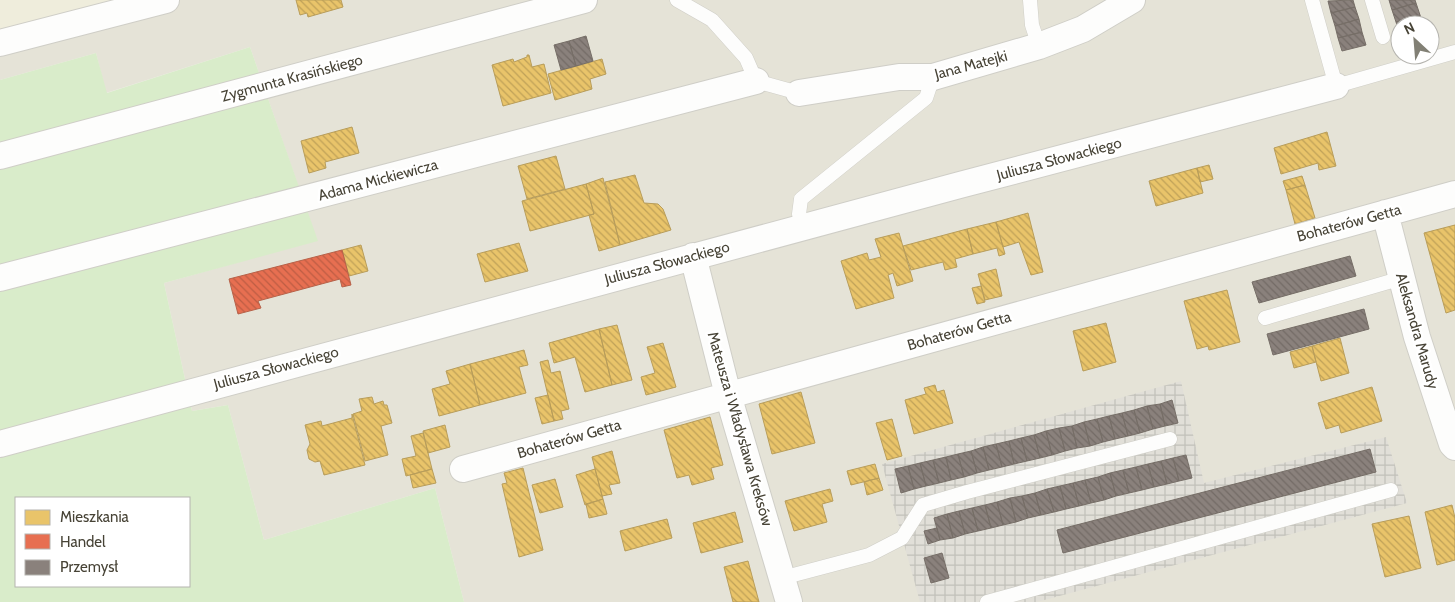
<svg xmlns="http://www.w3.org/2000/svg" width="1455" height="602" font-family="Cabin,sans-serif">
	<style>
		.residential { fill: #e5e3d7; fill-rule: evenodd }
		.industrial { fill: url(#industrial-grid) }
		.education { fill: #efeddc }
		.green { fill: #d9ecca; fill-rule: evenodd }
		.homes { fill: url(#homes-back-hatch); stroke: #b89d5a }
		.shops { fill: url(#shops-back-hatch); stroke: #b76249 }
		.industry { fill: url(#industry-back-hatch); stroke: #766e67 }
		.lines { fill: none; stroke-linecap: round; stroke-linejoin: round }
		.lane-casing { stroke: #cfcec7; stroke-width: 15 }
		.street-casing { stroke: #cfcec7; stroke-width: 28 }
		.lane { stroke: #fdfdfc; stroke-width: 14 }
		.street { stroke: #fdfdfc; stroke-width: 26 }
		.labels { text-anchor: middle; stroke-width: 5; stroke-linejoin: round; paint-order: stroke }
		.street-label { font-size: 15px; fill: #474336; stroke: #fff }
	</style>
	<defs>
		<pattern id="industrial-grid" width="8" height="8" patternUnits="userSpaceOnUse" patternTransform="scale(1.25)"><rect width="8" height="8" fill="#e1dfd8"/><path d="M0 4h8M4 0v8" fill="none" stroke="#c2c1ba"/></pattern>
		<pattern id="homes-back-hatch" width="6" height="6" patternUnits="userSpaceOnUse" patternTransform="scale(1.25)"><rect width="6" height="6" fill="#e9c46a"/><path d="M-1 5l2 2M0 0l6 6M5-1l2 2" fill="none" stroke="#bfa158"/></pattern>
		<pattern id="shops-back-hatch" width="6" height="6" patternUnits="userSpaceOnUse" patternTransform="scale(1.25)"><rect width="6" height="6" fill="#e76f51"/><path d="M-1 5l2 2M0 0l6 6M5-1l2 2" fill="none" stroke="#bd5d44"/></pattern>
		<pattern id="industry-back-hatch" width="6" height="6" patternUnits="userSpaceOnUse" patternTransform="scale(1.25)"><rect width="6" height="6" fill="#8a817c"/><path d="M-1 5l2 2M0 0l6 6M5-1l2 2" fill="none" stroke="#736b66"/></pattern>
	</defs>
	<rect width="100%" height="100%" fill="#f1f0ea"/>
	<path class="residential" d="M0,0H1455V602H464L435,488L264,540L228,405L192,411L164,283L317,240L250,47L106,93L96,53L0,80ZM1400,25H1430V55H1400Z"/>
	<path class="industrial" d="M1181,381L1204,483L1386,437L1407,503L1037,602H920L882,464Z"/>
	<path class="education" d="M0,0H119L0,34Z"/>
	<path class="green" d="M250,47L318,241L164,283L192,411L228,405L264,540L435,488L464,602H0V80L96,53L107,93ZM16,498H189V586H16Z"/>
	<path class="homes" d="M296,0H341L343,7L308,17L307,13L300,15Z
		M527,55H529L532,67L544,64L551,93L503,106L492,65L513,59L514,62L527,57Z
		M602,59L606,74L590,79L592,89L555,100L548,74Z
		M352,127L359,153L325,162L326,168L309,173L301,141Z
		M1327,132L1336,166L1319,170L1318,163L1281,174L1274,148Z
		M556,156L565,189L527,199L518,166Z
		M1209,165L1213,179L1200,182L1197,168Z
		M1197,168L1203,193L1156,206L1149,181Z
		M635,175L644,203L658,204L663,209L671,230L620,245L605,182Z
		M1302,176L1305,185L1286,190L1283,181Z
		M603,178L620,245L599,251L589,215L594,214L586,184Z
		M586,184L594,214L530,231L522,201Z
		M1305,185L1315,218L1295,224L1286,190Z
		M1028,213L1043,272L1031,275L1019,242L1003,247L996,222Z
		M996,222L1005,254L999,256L997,248L973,254L967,229Z
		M1455,225V310L1446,313L1424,233Z
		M967,229L973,254L955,259L957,267L945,270L943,262L911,270L903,246Z
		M899,233L913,281L897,286L893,273L888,275L894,298L856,309L841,261L867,253L869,260L881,257L875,239Z
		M519,243L528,271L485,282L477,254Z
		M361,245L368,271L349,276L342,250Z
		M996,269L1002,296L985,300L978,274Z
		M981,286L985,302L977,304L972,288Z
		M1227,290L1240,342L1209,350L1208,346L1197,349L1184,301Z
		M1106,323L1116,362L1083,371L1073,331Z
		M617,325L632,380L612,385L599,329Z
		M599,329L612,385L585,392L575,357L554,363L549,343Z
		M1340,338L1349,373L1321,381L1312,346Z
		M663,343L676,387L646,395L641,377L655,373L647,347Z
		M1312,346L1316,362L1294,368L1290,352Z
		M524,350L528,365L519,367L526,393L480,405L470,364Z
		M548,360L551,373L560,371L569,409L561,411L563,419L554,421L540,362Z
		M470,364L480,405L439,416L432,389L450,384L446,371Z
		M935,385L937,392L944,390L953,423L914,434L905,400L926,394L924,388Z
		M1372,387L1382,421L1341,433L1339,425L1326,429L1318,403Z
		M801,392L815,443L772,454L759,404Z
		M548,395L554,421L542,424L535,398Z
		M372,397L374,404L383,401L384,405H387L392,423L381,426L388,455L365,461L353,414L362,411L359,399Z
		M352,414L365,465L324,475L320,461L315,462L309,459L307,450L310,444L305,425L321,421L322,426L352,418Z
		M710,417L723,465L711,468L714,479L692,485L689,475L677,478L664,430Z
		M892,419L902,456L887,460L876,423Z
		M445,425L450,447L428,453L423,431Z
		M423,433L432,469L406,476L402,459L416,456L411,436Z
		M612,451L620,483L609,485L612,494L602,496L592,457Z
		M875,464L879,478L851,485L847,471Z
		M523,468L543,550L519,557L502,484L507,483L504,473Z
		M432,469L436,483L413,488L410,475Z
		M595,469L603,499L585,505L576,475Z
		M879,478L883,490L867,495L864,482Z
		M555,479L563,507L540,513L532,485Z
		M830,489L833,501L822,504L827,522L794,531L785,501Z
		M603,499L607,514L589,518L586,504Z
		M1452,505L1455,518V560L1437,565L1425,512Z
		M735,512L743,542L701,553L693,523Z
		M1409,516L1421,568L1385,577L1372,524Z
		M667,519L672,538L625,551L620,531Z
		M748,561L759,602H733L724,567Z"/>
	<path class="shops" d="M342,250L351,285L342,287L340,279L258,301L261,308L238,314L229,279Z"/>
	<path class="industry" d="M1353,0L1355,7L1331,13L1328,1Z
		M1389,0H1415L1416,3L1392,10Z
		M1416,3L1420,15L1396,22L1392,10Z
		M1355,7L1359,19L1335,26L1331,13Z
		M1420,15L1423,25H1400V35L1396,22Z
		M1359,19L1362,32L1338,38L1335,26Z
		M1362,32L1366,45L1342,51L1338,38Z
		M586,36L593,61L576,66L569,41Z
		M569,41L576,66L561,70L554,45Z
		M1350,256L1356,276L1259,303L1252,282Z
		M1364,309L1369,329L1273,355L1267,334Z
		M1172,400L1178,423L1165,426L1160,404Z
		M1160,404L1165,426L1153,429L1147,406Z
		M1147,406L1153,429L1140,433L1134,410Z
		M1134,410L1140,433L1128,436L1122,413Z
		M1122,413L1128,436L1115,439L1109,416Z
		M1109,416L1115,439L1103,442L1097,419Z
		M1097,419L1103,442L1090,446L1084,422Z
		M1084,422L1090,446L1077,448L1072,426Z
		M1072,426L1077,448L1065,451L1059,428Z
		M1059,428L1065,451L1052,455L1046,431Z
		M1046,431L1052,455L1040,458L1034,435Z
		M1034,435L1040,458L1027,461L1021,438Z
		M1021,438L1027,461L1014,464L1009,441Z
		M1009,441L1014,464L1002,467L996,444Z
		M996,444L1002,467L989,470L983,447Z
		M983,447L989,470L977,473L971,451Z
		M1370,449L1376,472L1063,553L1057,530Z
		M971,451L977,473L964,477L958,454Z
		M958,454L964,477L951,480L946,457Z
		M1186,455L1192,478L1179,481L1173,458Z
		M946,457L951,480L939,483L933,460Z
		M1173,458L1179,481L1167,484L1161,461Z
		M933,460L939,483L926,486L920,463Z
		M1161,461L1167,484L1154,487L1148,464Z
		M920,463L926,486L914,489L908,466Z
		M1148,464L1154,487L1142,490L1136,467Z
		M908,466L914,489L901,493L895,469Z
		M1136,467L1142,490L1129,493L1123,470Z
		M1123,470L1129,493L1116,496L1110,473Z
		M1110,473L1116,496L1104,500L1098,477Z
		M1098,477L1104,500L1091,503L1085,480Z
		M1085,480L1091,503L1079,506L1073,483Z
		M1073,483L1079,506L1066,509L1060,486Z
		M1060,486L1066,509L1054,512L1047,489Z
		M1047,489L1054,512L1041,515L1035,493Z
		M1035,493L1041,515L1028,518L1022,496Z
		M1022,496L1028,518L1016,522L1010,498Z
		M1010,498L1016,522L1003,525L997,502Z
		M997,502L1003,525L991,528L985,505Z
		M985,505L991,528L978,531L972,508Z
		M972,508L978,531L965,534L959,511Z
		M959,511L965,534L953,538L947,514Z
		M947,514L953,538L940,540L934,518Z
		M937,528L940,540L928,544L924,531Z
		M942,553L949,578L931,583L924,558Z"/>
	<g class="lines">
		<g class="lane-casing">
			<path id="lane" d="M677,0L712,20L746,58L756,81L799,93
				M1030,0L1032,25L1039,46
				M1312,0L1336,86L1455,52
				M1372,0L1383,37
				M803,226L799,214L801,199L926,98L933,77
				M1265,318L1402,278
				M782,578L869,555L902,538L923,505L967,492L1170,439
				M987,602L1391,490"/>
		</g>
		<g class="street-casing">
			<path id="street" d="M0,43L166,0
				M799,93L899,77H933L1039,46L1083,29L1132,0
				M0,156L584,0
				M1385,213L1417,337L1452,444L1455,447
				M693,256L728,395L789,602
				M0,278L756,81
				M0,444C444,321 890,203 1336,86
				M463,469L1455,194"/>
		</g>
		<use href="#lane" class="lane"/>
		<use href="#street" class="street"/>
	</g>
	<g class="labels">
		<g class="street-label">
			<text transform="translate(971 65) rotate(-15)" y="5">Jana Matejki</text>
			<text transform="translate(292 78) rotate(-15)" y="5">Zygmunta Krasińskiego</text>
			<text transform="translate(1059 159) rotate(-15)" y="5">Juliusza Słowackiego</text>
			<text transform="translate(378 180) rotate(-15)" y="5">Adama Mickiewicza</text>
			<text transform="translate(1349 223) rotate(-15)" y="5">Bohaterów Getta</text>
			<text transform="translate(667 263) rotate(-15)" y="5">Juliusza Słowackiego</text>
			<text transform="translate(959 331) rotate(-16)" y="5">Bohaterów Getta</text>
			<text transform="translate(1417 331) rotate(74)" y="5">Aleksandra Marudy</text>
			<text transform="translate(276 368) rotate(-15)" y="5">Juliusza Słowackiego</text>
			<text transform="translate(740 429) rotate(74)" y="5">Mateusza i Władysława Kreksów</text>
			<text transform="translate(569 439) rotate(-16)" y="5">Bohaterów Getta</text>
		</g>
	</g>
	<rect x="15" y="497" width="175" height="90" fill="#ffffff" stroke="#b5b4af"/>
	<rect x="25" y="510" width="25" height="15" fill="#e9c46a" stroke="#b5b4af"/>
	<text x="60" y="522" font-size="15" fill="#474336">Mieszkania</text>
	<rect x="25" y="534" width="25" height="15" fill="#e76f51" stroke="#b5b4af"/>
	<text x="60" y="547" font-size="15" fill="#474336">Handel</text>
	<rect x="25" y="560" width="25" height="15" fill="#8a817c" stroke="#b5b4af"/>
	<text x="60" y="572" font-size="15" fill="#474336">Przemysł</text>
	<g transform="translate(1415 40) rotate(334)"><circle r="24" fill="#ffffff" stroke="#b5b4af"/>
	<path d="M0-4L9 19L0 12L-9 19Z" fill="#828075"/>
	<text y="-8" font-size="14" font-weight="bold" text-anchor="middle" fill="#474336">N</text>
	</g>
</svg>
